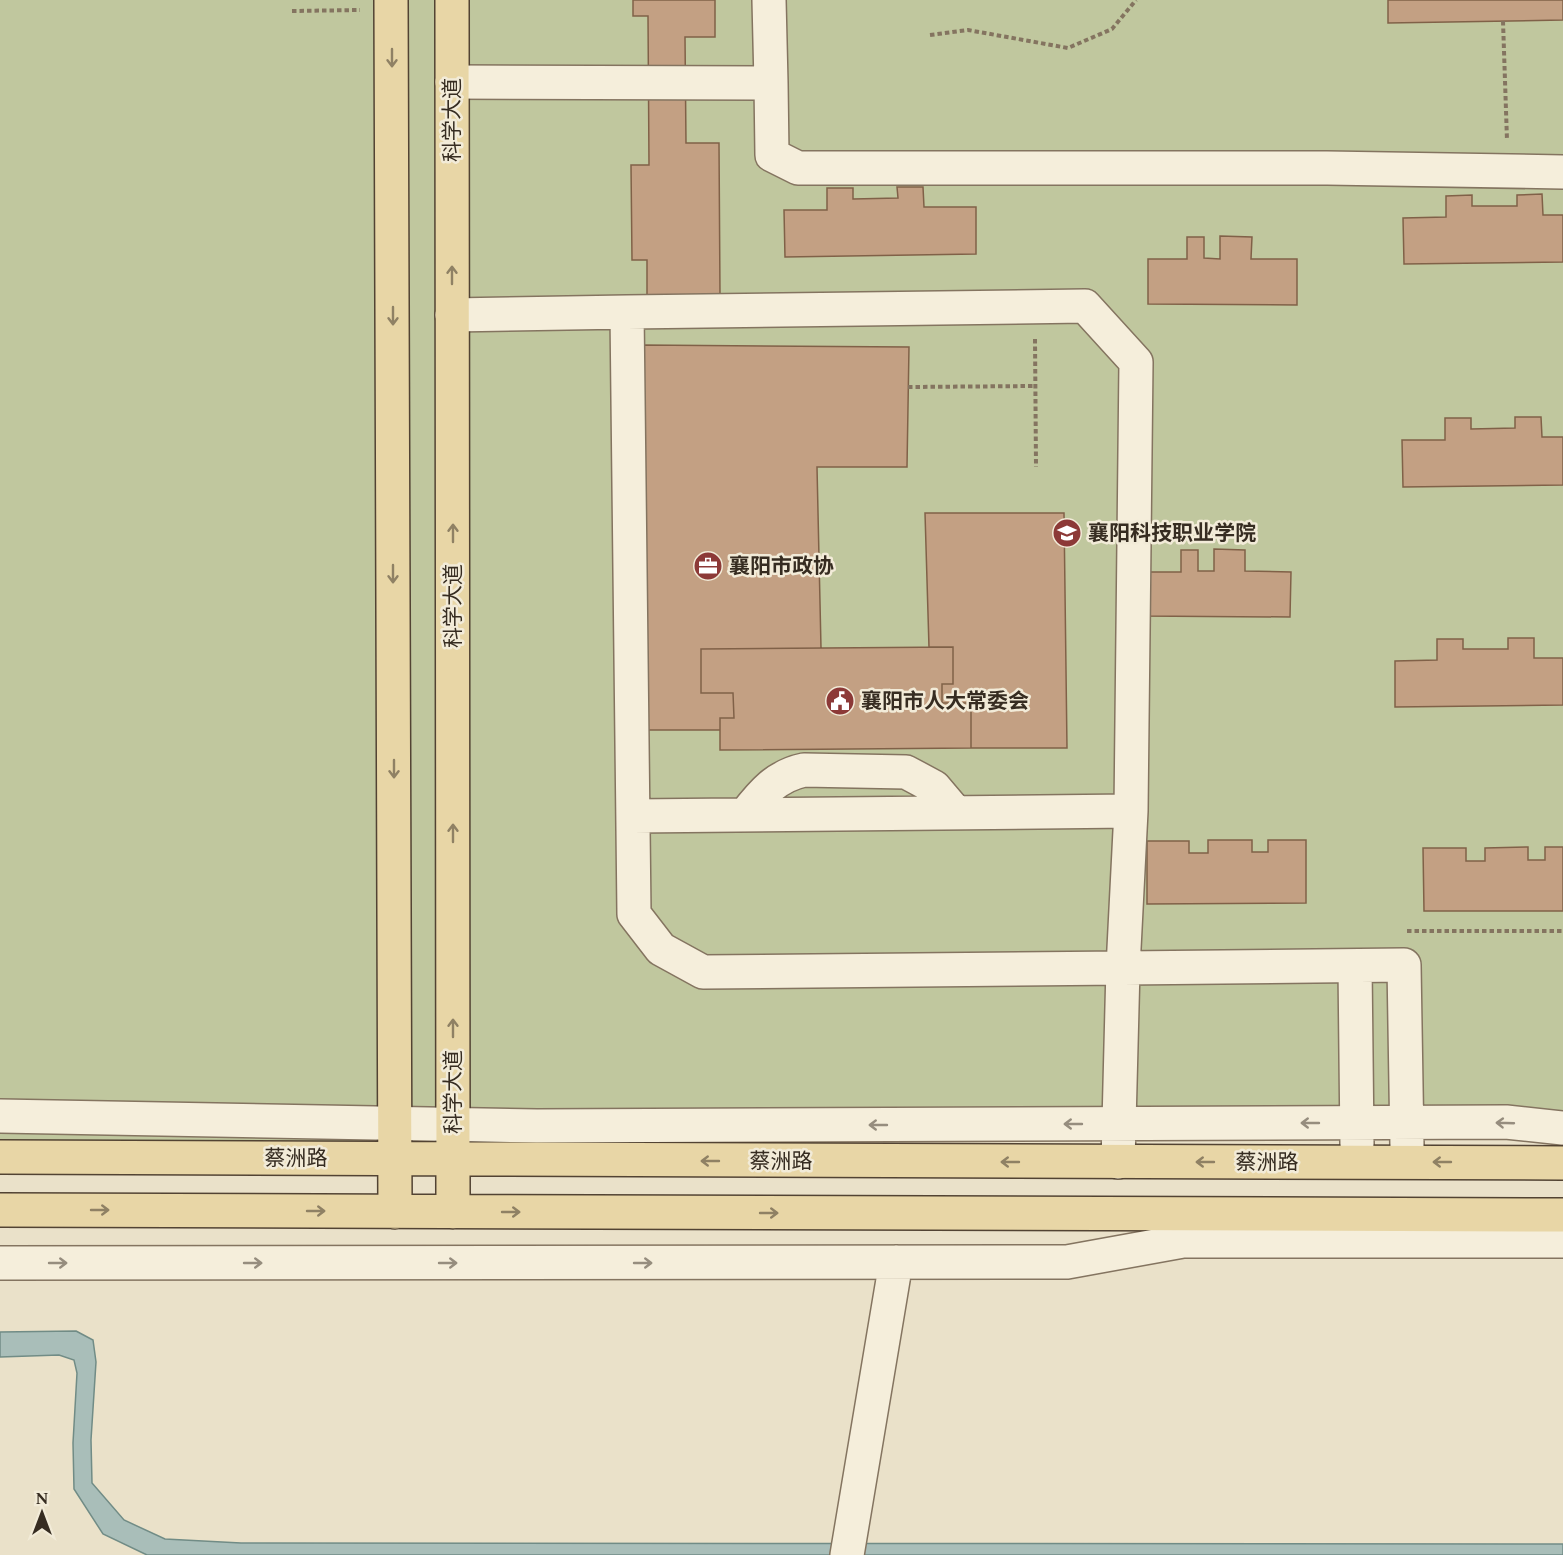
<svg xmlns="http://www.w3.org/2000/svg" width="1563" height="1555" font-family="Spectral,'Noto Sans SC',serif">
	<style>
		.green { fill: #c0c79e }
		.water { fill: #a9beb9; stroke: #718c86; stroke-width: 1.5 }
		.building { fill: #c3a083; stroke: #806148; stroke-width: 1.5 }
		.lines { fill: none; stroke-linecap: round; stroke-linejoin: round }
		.minor-casing { stroke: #847460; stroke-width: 36 }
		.major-casing { stroke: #524333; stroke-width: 36 }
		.path { stroke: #847460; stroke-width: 4; stroke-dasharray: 4.5 3; stroke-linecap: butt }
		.minor { stroke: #f5eedb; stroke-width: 33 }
		.major { stroke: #e8d6a6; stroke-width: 33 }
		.oneway { stroke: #8f8164 }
		.oneway2 { stroke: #968d7e }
		.labels { text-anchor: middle; stroke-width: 5; stroke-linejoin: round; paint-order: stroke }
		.street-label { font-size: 21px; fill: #362c21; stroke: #f2ebd8 }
		.poi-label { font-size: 21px; font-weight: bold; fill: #362c21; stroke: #f2ebd8; text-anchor: start }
	</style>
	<rect width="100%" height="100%" fill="#eae1c9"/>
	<path class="green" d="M0,0H1563V1128L572,1118L573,1161L0,1158Z"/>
	<path class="water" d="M76,1331L93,1340L96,1362L91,1440L92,1483L124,1520L165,1539L241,1543L1563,1544V1555H147L103,1534L74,1489L73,1443L77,1373L74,1360L59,1355L0,1357V1332Z"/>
	<path class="building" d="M633,0H715V37H685L686,143H719L720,295L647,296V260H632L631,165H649L648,16H633Z
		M1388,0H1563V20L1388,23Z
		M897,187H923L924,207H976V254L785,257L784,210H827V188H853V199L898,198Z
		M1542,194L1543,215H1563V262L1404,264L1403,218L1446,217V196L1472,195V206H1517V195Z
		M1220,236L1252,237L1251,259H1297V305L1148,304V259H1187V237H1204V258L1220,259Z
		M642,345L909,347L907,467H817L821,648L701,649V693H733L734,718H720V730H644Z
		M1515,417H1541L1542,437H1563V485L1403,487L1402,440H1445V418H1471V429L1515,428Z
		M925,513H1064L1067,748H971V703H942V684H953V647H929Z
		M1214,549L1245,550V571L1291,572L1290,617L1142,616V572H1181V550H1198V571H1214Z
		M1508,638H1534V658H1563V705L1395,707V661L1437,660V639H1463V649H1508Z
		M953,647V684H942V703H971V748L720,750V718H734L733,693H701V649Z
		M1208,840H1252V852H1268V840H1306V903L1147,904V841H1189V853H1208Z
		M1528,847V860H1545V847H1563V911H1424L1423,848H1466V861H1485V848Z"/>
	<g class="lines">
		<g class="minor-casing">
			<path id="minor" d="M769,0L771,83
				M452,82L771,83L772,155L798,168H1327L1563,172
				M452,315L627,312
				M1131,811L1123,968L1404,965L1407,1146
				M745,815C762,793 776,776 804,770L906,772L934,787L956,813
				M633,816L1131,811L1136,362L1085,306L627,312L634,914L661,949L703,972L1123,968L1118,1162
				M1355,966L1357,1144
				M0,1116L537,1126L1506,1122L1563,1128
				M0,1263L1067,1262L1183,1241H1563
				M847,1555L896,1262"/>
		</g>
		<g class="major-casing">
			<path id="major" d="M391,0L395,1212
				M452,0L453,1212
				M0,1157L1563,1163
				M0,1210L1563,1215"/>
		</g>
		<path class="path" d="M292,11L360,10
			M1503,21L1507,140
			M930,35L968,30L1068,48L1112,29L1136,0
			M1035,339L1036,467
			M908,387L1036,386
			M1407,931H1563"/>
		<use href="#minor" class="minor"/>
		<use href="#major" class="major"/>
	</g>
	<defs><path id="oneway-shaft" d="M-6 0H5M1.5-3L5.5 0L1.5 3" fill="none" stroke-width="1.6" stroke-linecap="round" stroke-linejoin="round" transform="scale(1.5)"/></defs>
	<g class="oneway">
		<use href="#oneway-shaft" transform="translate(392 58) rotate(90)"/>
		<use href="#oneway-shaft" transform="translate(452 275) rotate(-90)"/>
		<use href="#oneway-shaft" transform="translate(393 316) rotate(90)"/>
		<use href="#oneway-shaft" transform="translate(453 533) rotate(-90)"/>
		<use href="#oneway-shaft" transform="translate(393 574) rotate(90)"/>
		<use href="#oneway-shaft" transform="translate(394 769) rotate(90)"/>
		<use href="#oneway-shaft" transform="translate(453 833) rotate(-90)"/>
		<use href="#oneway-shaft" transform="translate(453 1028) rotate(-90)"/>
		<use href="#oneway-shaft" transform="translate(710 1161) rotate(-180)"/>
		<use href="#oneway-shaft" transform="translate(1010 1162) rotate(-180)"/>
		<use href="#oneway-shaft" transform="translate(1205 1162) rotate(-180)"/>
		<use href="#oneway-shaft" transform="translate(1442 1162) rotate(-180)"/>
		<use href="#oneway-shaft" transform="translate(100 1210)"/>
		<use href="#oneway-shaft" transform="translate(316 1211)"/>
		<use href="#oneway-shaft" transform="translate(511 1212)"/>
		<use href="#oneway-shaft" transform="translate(769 1213)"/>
	</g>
	<g class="oneway2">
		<use href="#oneway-shaft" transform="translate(1310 1123) rotate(180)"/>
		<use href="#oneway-shaft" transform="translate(1505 1123) rotate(-178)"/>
		<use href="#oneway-shaft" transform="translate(1073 1124) rotate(180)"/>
		<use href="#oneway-shaft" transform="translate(878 1125) rotate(180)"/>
		<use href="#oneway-shaft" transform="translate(58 1263)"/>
		<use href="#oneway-shaft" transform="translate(253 1263)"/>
		<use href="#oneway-shaft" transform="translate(448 1263)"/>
		<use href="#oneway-shaft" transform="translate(643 1263)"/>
	</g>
	<defs>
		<g id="university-disc" transform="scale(1.5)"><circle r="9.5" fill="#8c3937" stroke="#f2ebd8"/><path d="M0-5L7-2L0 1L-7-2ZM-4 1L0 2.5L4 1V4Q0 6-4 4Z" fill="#fff"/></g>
		<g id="office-disc" transform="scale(1.5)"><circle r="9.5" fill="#8c3937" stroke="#f2ebd8"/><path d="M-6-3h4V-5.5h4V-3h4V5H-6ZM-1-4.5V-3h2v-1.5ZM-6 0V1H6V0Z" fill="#fff"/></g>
		<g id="civic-disc" transform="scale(1.5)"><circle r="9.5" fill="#8c3937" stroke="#f2ebd8"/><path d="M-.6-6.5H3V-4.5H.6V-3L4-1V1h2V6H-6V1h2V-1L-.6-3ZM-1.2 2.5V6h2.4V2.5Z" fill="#fff"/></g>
	</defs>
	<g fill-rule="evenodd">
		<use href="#university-disc" x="1067" y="533"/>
		<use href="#office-disc" x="708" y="566"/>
		<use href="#civic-disc" x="840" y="701"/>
	</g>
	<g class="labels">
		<g class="street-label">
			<text transform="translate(452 120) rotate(-90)" y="7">科学大道</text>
			<text transform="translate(453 606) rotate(-90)" y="7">科学大道</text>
			<text transform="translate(453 1092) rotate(-90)" y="7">科学大道</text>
			<text x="296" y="1165">蔡洲路</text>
			<text x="781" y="1168">蔡洲路</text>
			<text x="1267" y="1169">蔡洲路</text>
		</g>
		<g class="poi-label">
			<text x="1088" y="540">襄阳科技职业学院</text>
			<text x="729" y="573">襄阳市政协</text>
			<text x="861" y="708">襄阳市人大常委会</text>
		</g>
	</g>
	<g transform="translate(42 1513)" stroke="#f2ebd8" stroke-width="4.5" paint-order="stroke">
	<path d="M0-4.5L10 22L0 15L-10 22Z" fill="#362c21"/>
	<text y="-9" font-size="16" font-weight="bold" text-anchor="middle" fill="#362c21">N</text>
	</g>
</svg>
